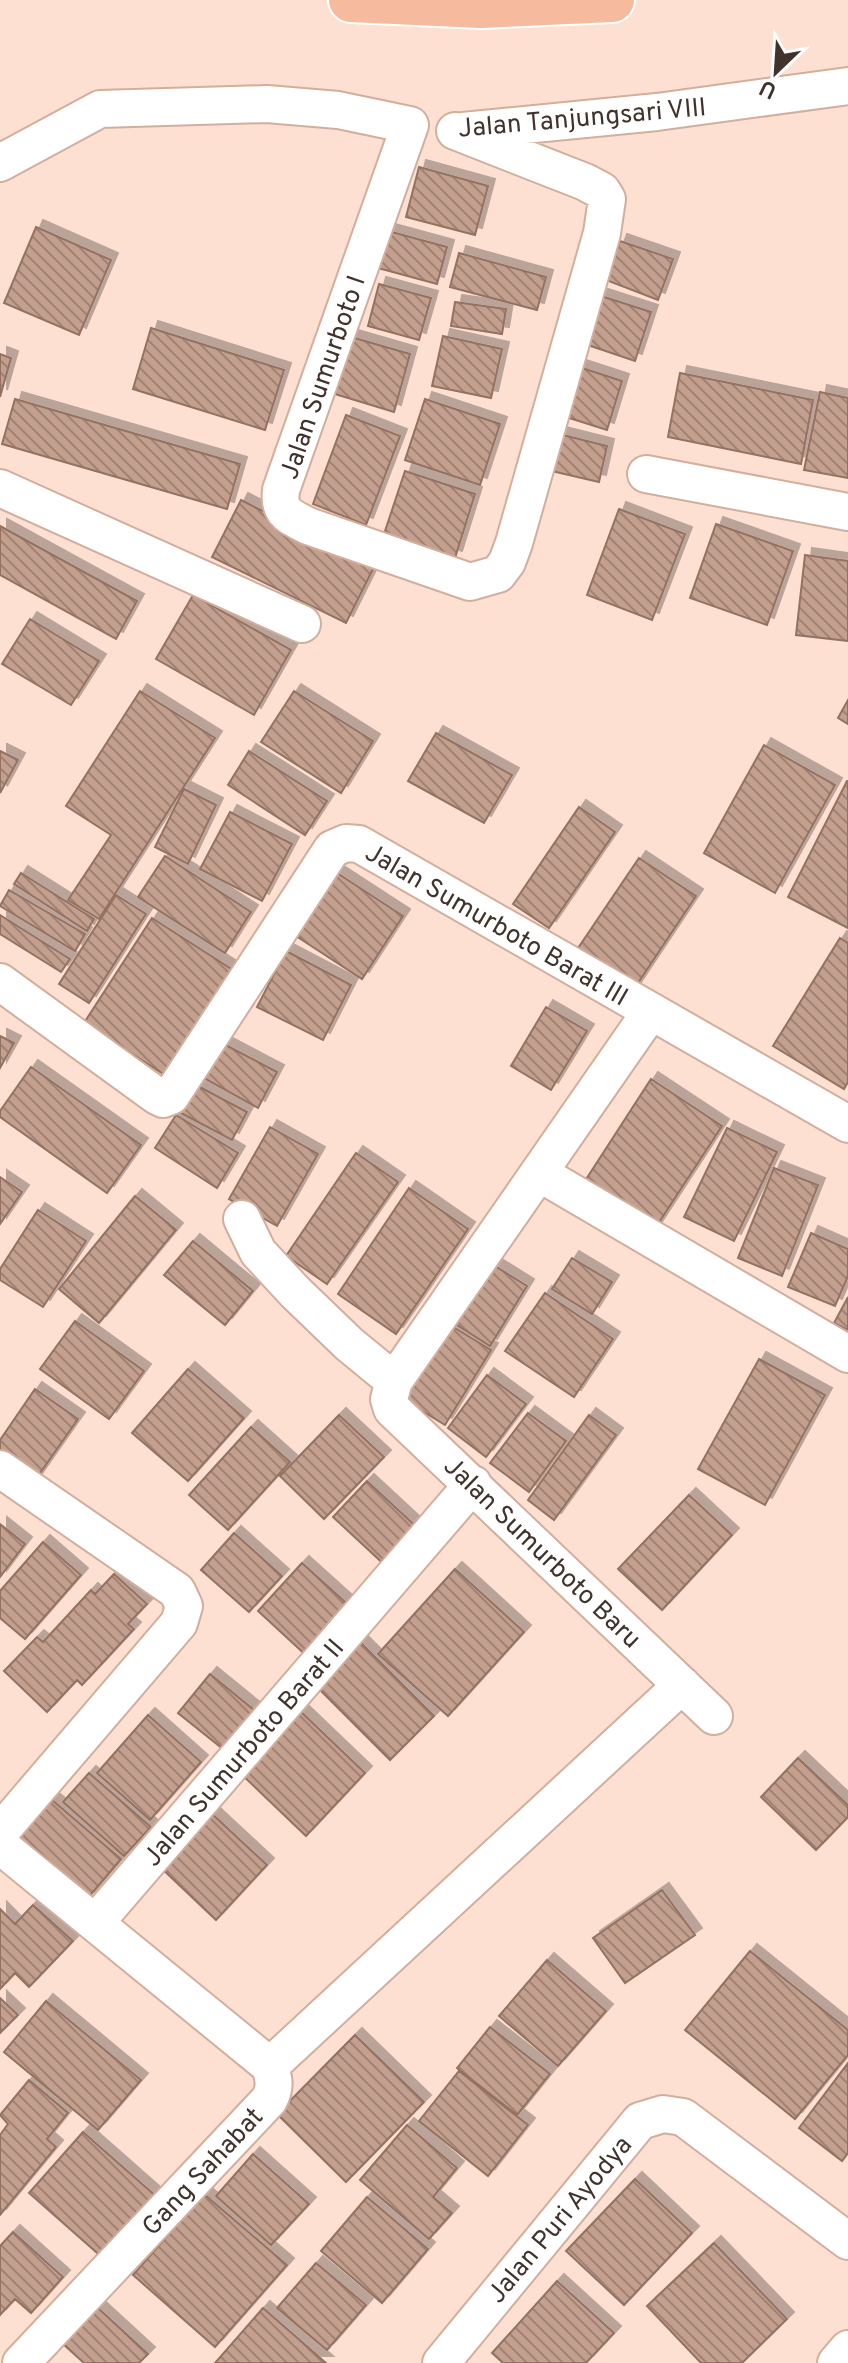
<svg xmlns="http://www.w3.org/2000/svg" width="848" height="2363" font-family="Overpass,sans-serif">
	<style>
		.building { fill: url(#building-back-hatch); stroke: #947262; stroke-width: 2; filter: url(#shadow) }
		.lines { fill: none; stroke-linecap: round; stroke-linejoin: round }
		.street-casing { stroke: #d2ae9d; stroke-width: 40 }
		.highway-casing { stroke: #fff; stroke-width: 48 }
		.street { stroke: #fff; stroke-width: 36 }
		.highway { stroke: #f6ba9e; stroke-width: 44 }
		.labels { text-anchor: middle; stroke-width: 6; stroke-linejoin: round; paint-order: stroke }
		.street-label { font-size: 26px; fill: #41322b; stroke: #fff }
	</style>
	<defs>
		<pattern id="building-back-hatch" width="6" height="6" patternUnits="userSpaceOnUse" patternTransform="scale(2)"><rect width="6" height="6" fill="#c39f8e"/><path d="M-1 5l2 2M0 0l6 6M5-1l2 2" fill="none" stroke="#a08274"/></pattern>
		<filter id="shadow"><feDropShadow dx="7" dy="-7" stdDeviation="0" flood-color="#0004"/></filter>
	</defs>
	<rect width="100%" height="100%" fill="#fee0d2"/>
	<path class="building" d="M419,167L488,186L475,235L406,217Z
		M36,227L111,260L79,335L4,303Z
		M377,228L447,247L437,284L367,265Z
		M620,241L673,259L658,300L606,280Z
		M459,253L546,277L537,310L450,287Z
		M379,284L431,298L419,340L368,326Z
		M601,296L651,312L635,361L585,344Z
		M455,302L506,309L502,334L451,326Z
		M151,328L284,370L265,430L133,389Z
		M443,336L502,349L491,398L432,386Z
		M351,337L410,354L394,412L335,394Z
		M0,354L11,358L0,397Z
		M576,366L622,381L607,430L560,415Z
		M680,373L813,400L801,464L668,437Z
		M820,392L848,398V478L804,470Z
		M15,399L240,464L227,509L2,444Z
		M425,399L500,424L480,485L405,460Z
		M346,415L400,436L366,525L313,504Z
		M551,432L607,446L599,482L543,469Z
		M405,471L475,494L455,558L384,534Z
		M241,500L374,567L346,623L212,557Z
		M619,509L685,534L652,620L587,595Z
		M716,524L793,551L767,625L690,598Z
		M0,526L137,601L116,639L0,575Z
		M805,555L848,561V641L796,635Z
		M193,595L291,650L254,715L156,659Z
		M30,619L99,661L71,705L2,664Z
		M140,691L215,738L99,919L68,900L111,835L66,806Z
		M294,691L373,741L341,793L261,742Z
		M848,700V724L838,718Z
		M436,733L512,775L484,823L408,781Z
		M764,745L835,785L775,893L704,853Z
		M0,751L18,760L0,793Z
		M249,751L327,801L305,835L228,785Z
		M847,781H848V928L788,897Z
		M184,789L216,805L188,864L155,847Z
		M579,807L615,832L549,928L513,904Z
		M230,812L292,844L262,901L200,869Z
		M165,856L251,912L225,953L138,897Z
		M639,858L696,896L630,995L572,957Z
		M21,873L94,919L87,931L14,884Z
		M337,873L403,916L362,979L296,936Z
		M9,890L85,934L75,951L0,906Z
		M116,895L146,914L89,1003L59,984Z
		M0,915L70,959L61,972L0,934Z
		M152,918L233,970L165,1075L84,1023Z
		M840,938L848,943V1082L844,1089L773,1046Z
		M286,951L351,985L323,1040L257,1007Z
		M546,1007L587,1031L551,1090L511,1066Z
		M0,1036L14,1043L0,1068Z
		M216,1040L277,1072L258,1108L197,1074Z
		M31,1067L141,1145L107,1193L0,1117V1111Z
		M651,1079L722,1126L654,1230L583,1184Z
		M196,1085L247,1112L232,1140L181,1113Z
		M176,1115L238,1153L217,1188L155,1148Z
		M270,1127L318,1154L277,1226L229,1199Z
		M727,1128L777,1152L734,1241L684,1217Z
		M356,1153L398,1182L327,1284L286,1256Z
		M774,1168L818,1185L782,1276L738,1258Z
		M0,1177L22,1192L0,1224Z
		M409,1188L468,1229L396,1334L338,1294Z
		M135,1196L176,1230L99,1323L59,1289Z
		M38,1210L86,1241L43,1307L0,1280V1269Z
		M811,1233L848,1249V1276L835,1306L788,1287Z
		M193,1241L253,1291L225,1325L164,1275Z
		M482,1258L527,1286L490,1346L446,1318Z
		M572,1258L612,1282L592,1314L552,1289Z
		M545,1293L613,1339L574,1397L505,1351Z
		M848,1297V1330L834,1323Z
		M75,1321L144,1371L109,1419L40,1369Z
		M445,1322L491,1350L445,1425L399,1397Z
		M759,1359L825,1395L765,1505L698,1469Z
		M188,1369L244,1418L188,1481L132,1433Z
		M487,1375L526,1404L486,1457L448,1428Z
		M35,1389L78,1419L31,1486L0,1464V1440Z
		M528,1413L566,1441L529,1492L490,1463Z
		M339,1415L384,1457L324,1519L280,1476Z
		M589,1415L616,1435L554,1520L528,1500Z
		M251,1427L290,1462L228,1530L189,1495Z
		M367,1481L422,1532L388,1568L333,1517Z
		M689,1495L732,1535L662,1610L618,1569Z
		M0,1524L25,1544L0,1577Z
		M234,1533L282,1576L249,1612L201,1570Z
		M43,1542L81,1575L25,1639L0,1618V1591Z
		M302,1563L353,1609L309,1658L258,1611Z
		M455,1569L524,1632L448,1716L378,1654Z
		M114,1574L147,1604L128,1624L134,1629L82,1685L77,1680L47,1712L4,1671L37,1637L43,1642L91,1590L95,1594Z
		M360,1642L434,1716L390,1760L316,1686Z
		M210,1674L254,1710L223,1749L178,1713Z
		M297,1708L365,1773L306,1836L237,1770Z
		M148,1715L201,1762L150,1820L97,1773Z
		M798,1758L848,1805V1817L816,1850L761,1797Z
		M89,1773L151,1827L124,1856L63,1802Z
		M51,1799L121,1859L87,1899L17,1839Z
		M210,1812L267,1865L216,1920L159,1866Z
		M662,1890L695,1935L625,1983L593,1938Z
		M33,1905L73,1941L29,1987L15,1973L0,1989V1909L15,1924Z
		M750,1951L848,2030V2055L795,2119L685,2030Z
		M547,1960L606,2011L558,2066L499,2016Z
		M0,1998L18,2015L0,2033Z
		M46,2001L141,2080L98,2130L4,2052Z
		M490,2027L550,2074L517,2115L457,2068Z
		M355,2035L424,2102L346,2182L277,2114Z
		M848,2063V2153L842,2161L799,2128Z
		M459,2071L528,2125L488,2176L419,2121Z
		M29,2080L68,2113L47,2139L56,2147L0,2215V2135L8,2124L0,2115Z
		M407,2125L457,2168L433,2197L452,2213L429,2239L360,2180Z
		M83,2132L158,2198L104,2259L29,2193Z
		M253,2154L309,2204L271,2245L216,2196Z
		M635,2179L692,2233L624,2305L566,2251Z
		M204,2194L287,2265L215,2347L133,2275Z
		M367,2197L428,2249L382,2303L321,2251Z
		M13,2232L63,2277L31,2313L15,2299L0,2315V2246Z
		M714,2243L787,2319L742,2363H701L647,2306Z
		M316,2263L366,2305L327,2350L277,2308Z
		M557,2281L614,2333L586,2363H503L492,2353Z
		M87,2298L148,2354L139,2363H84L53,2335Z
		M263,2308L326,2363H215Z"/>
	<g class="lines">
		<g class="street-casing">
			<path id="street" d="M463,131L657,112L848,86
				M0,163L100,109L267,104L338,110L410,125L281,490C278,514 290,516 308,526L470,582L498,574L507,562L514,543L602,233L607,199L602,191L585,182L455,131
				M646,474L848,512
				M0,488L302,624
				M0,982L157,1096L163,1099L171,1096L332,849L346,843L359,844L848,1124
				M651,1011L394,1381L389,1399L392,1409L714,1716
				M539,1173L848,1354
				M242,1219L258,1252L295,1292L349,1344L394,1381
				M0,1469L177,1591L184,1606L179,1623L1,1831L0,1837
				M0,1841L3,1848L270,2066C274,2079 276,2087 269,2100L21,2363
				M95,1923L473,1484
				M270,2066L682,1685
				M441,2363L640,2121L663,2114L683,2117L848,2241
				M836,2363L848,2349"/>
		</g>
		<g class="highway-casing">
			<path id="highway" d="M351,0L481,6L612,0"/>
		</g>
		<use href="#street" class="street"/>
		<use href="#highway" class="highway"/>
	</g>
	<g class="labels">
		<g class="street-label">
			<text transform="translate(582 117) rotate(-5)" y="9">Jalan Tanjungsari VIII</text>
			<text transform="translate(322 377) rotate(-71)" y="9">Jalan Sumurboto I</text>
			<text transform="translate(497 924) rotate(30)" y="9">Jalan Sumurboto Barat III</text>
			<text transform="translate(543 1552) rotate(44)" y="9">Jalan Sumurboto Baru</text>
			<text transform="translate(243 1752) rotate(-49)" y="9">Jalan Sumurboto Barat II</text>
			<text transform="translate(202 2171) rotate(-47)" y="9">Gang Sahabat</text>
			<text transform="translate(559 2219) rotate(-50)" y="9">Jalan Puri Ayodya</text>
		</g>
	</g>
	<g transform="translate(776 72) rotate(205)" stroke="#ffffff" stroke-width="6" paint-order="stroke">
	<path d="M0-6L14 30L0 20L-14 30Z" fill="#41322b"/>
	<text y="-12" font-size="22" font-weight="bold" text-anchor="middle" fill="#41322b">U</text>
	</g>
</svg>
